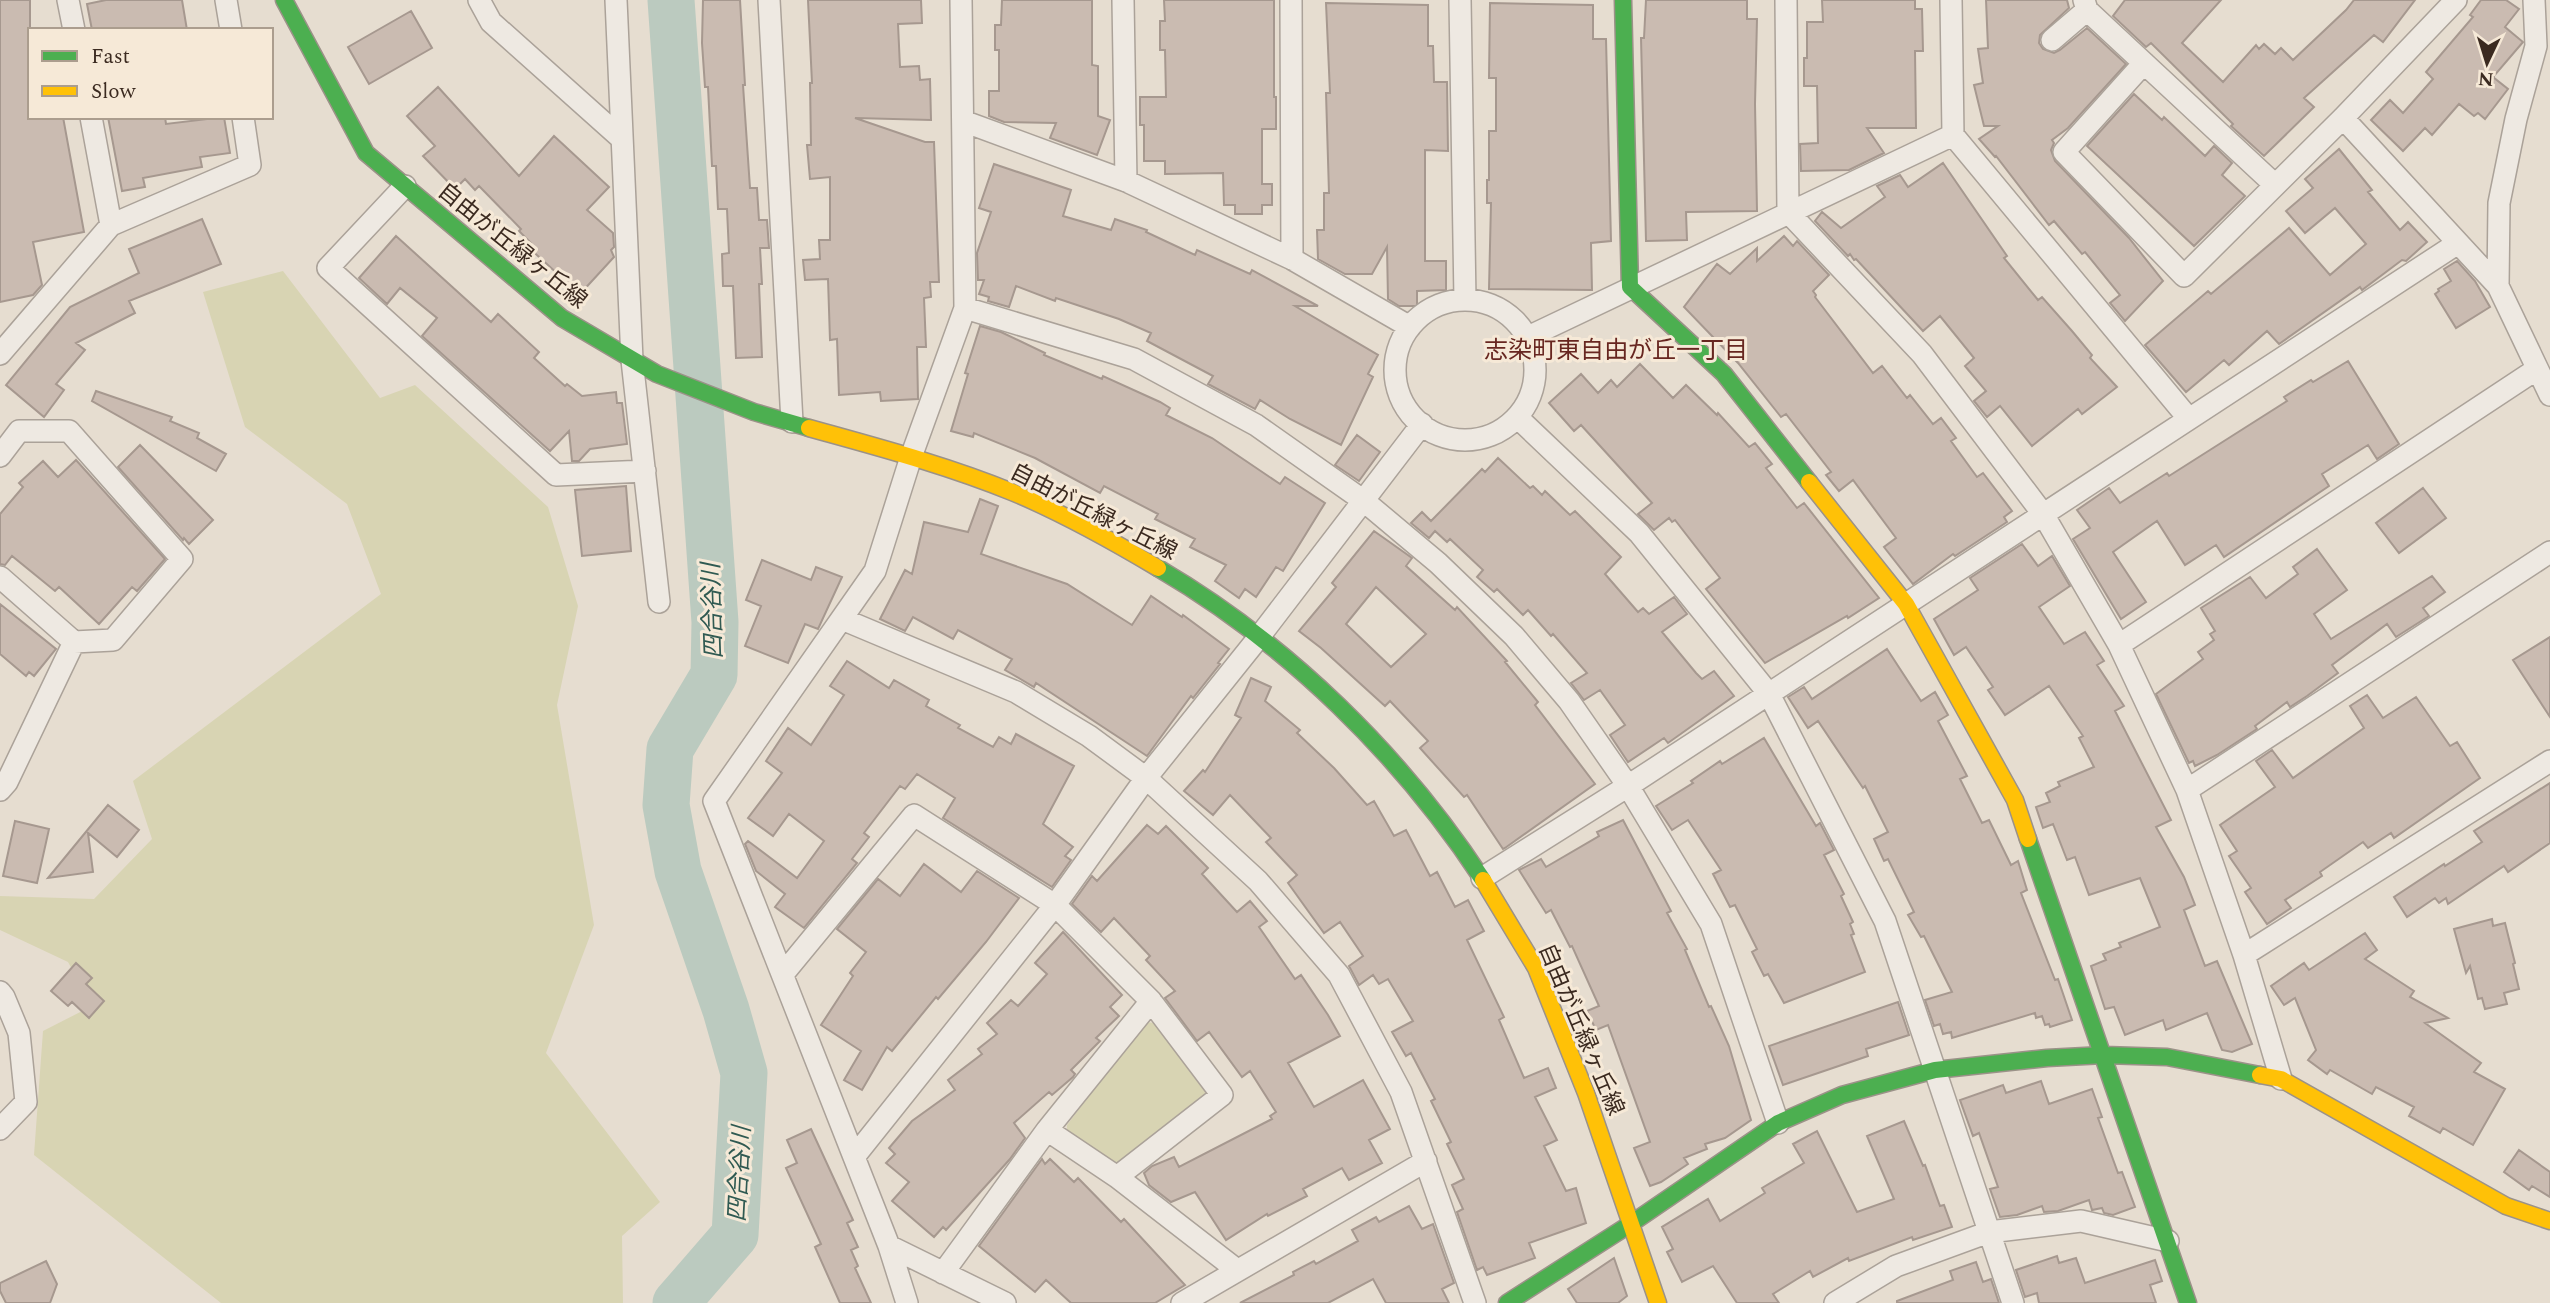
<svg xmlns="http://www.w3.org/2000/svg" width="2550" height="1303" font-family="Spectral,'Noto Sans JP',serif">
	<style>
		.green { fill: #d8d4b3 }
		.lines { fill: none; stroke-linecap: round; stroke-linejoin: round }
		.river { stroke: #bbcabf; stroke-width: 47 }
		.building { fill: #cabbb1; stroke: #a6988f; stroke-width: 2; fill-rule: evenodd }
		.street-casing { stroke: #aba299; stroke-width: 24 }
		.fast-casing { stroke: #9b9288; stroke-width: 19 }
		.slow-casing { stroke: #9b9288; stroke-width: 19 }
		.street { stroke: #eee9e2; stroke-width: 21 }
		.fast { stroke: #4caf50; stroke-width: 16 }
		.slow { stroke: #ffc107; stroke-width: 16 }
		.labels { text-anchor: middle; stroke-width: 6; stroke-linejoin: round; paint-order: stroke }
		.street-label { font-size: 23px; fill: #3b2a20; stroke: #f6e9d7 }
		.neighbourhood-label { font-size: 24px; fill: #672620; stroke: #f6e9d7 }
		.water-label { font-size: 24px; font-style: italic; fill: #305a52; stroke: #f6e9d7 }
	</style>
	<rect width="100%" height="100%" fill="#e6ddd0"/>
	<path class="green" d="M283,271L380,398L415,385L548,507L578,606L557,705L594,925L546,1053L660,1202L622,1236L623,1303H221L34,1155L43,1031L92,1006L68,962L0,930V896L94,899L152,839L133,781L381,594L347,504L245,427L203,292Z
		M1145,1022L1155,1023L1205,1092L1204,1103L1137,1154L1113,1166L1067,1133V1125Z"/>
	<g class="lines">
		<path class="river" d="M671,0L715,622L714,675L670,749L666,805L678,871L726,1010L744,1073L735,1235L676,1303"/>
	</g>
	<path class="building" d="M0,0H30V117H63L84,232L33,242L42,285L33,295L0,302Z
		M106,0H182L187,30H92L87,4Z
		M703,0H740L745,85H743L750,188H757L759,220H767L769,248H760L762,284H759L762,357L736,358L733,286H723L722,254L729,253L727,209H718L716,166H712L708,87H705L702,43Z
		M808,0H921L922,23L898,24L900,67L919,66L920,80L930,79L931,120L855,118L925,142H934L939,282H930L931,297L924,298L926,347H917L918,399L881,401L880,392L839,395L837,339L830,340L828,279L805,280L803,260L820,259L819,240H830V177L810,179L807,145H811L810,83H812Z
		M1002,0H1092V65L1098,66V116L1110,120L1097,155L1050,138L1056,123L1004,122L989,116V91H999V50H995V25H1001Z
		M1164,0H1274V97H1276V129H1262V184H1272V205H1262V214H1235V205H1224L1223,173L1165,174V161H1144V125H1140V97H1166L1165,50H1160V21H1165Z
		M1646,0H1747V19H1757L1755,104L1757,211L1686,212L1687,240L1646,241L1641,38H1644Z
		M1822,0H1915V9H1922L1923,51H1915L1916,128H1867L1884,153L1849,170L1801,171L1800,144L1818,143L1817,86H1804V58H1807V22H1823Z
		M1986,0H2067L2069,8L2040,35L2039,43L2043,49L2054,53L2060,50L2087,28L2126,64L2068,128L2052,140L2054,143L2051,150L2055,161L2129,238L2163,281L2125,321L2110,303L2120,295L2085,252L2082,254L2054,221L2049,225L1996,156L1995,157L1979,139L1998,126H1984L1974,85L1983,83L1978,49L1988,48Z
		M2125,0H2221L2182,43L2223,82L2256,45L2259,49L2264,44L2275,54L2281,48L2293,60L2346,10L2354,0H2415L2383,42L2374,35L2304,98L2314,107L2264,156L2231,126L2233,124L2151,43L2146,47L2113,16Z
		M2481,0H2506L2519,9L2505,27L2523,42L2493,77L2508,89L2485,119L2478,113L2474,116L2459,104L2432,135L2425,128L2403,151L2371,120L2390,100L2403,113L2433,79L2426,72L2473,17L2470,15Z
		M1326,3L1428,5V46H1433L1434,82H1447L1448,151L1425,150V261H1446V290L1417,291V306H1399L1388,299L1387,247L1372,274H1345L1318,259L1317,230H1324V193H1329L1326,93H1330Z
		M1490,3L1593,5V39H1606L1611,241L1591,243L1592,290L1489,289L1491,203H1487V180H1489V131H1496V78H1489Z
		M411,11L432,48L369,84L348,47Z
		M438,87L519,176L554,136L609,187L587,210L613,233L614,247L611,250L614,257L580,294L528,247L531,243L519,231L521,229L479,186L475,190L465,179L455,189L423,156L435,146L407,116Z
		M2134,94L2162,120L2164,117L2205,156L2214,146L2232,163L2222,175L2245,196L2194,246L2087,146Z
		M108,117H165L166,124L224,117L230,153L200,157L202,167L143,178L145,187L122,191Z
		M2339,149L2372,190L2368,192L2400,230L2408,222L2427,242L2406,261L2402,260L2362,290L2360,287L2279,344L2267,331L2229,365L2224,360L2186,392L2145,345L2208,291L2211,294L2289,228L2330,275L2366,244L2335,208L2305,233L2286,211L2313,188L2305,179Z
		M1943,163L2007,256L2004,258L2038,300L2042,297L2072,331L2092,355L2090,358L2117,387L2082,414L2078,409L2032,446L2000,406L1987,417L1974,401L1986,391L1965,366L1974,358L1940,316L1923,331L1856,259L1854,260L1850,254L1848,256L1815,221L1822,212L1841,228L1885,197L1877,186L1900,175L1908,187Z
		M994,164L1071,190L1063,216L1111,230L1115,219L1147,230L1146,232L1195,255L1197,250L1250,274L1252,270L1318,306H1295L1378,355L1368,374L1373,377L1341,445L1290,419L1260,400L1255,409L1208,384L1213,376L1147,341L1151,333L1119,319L1056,298L1055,301L1016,286L1009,307L988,301L989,297L979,294L984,280H978L977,253L991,212L979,208Z
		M202,219L221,264L129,301L135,313L76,343L85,350L56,384L64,390L44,417L6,385L70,307L139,273L129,249Z
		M396,236L491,322L498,314L539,352L534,358L565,386L567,384L582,396L616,392L617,403H622L627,444L590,449L579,461H572L569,431L550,451L422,336L437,318L400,288L387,304L359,278Z
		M1784,236L1793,246L1797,241L1829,275L1813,291L1816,295L1815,297L1873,373L1882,366L1907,398L1910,395L1933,424L1941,418L1956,438L1951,441L1977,477L1983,473L2012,511L2004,517L2007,522L1955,556L1953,554L1913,584L1884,547L1896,538L1853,480L1839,491L1826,475L1831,472L1786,414L1781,417L1738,363L1684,307L1717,264L1730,274L1757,248V261Z
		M2457,261L2475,281L2490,307L2456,328L2435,294L2439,291L2438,289L2451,281L2444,269Z
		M980,326L1001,332L1045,353L1044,355L1102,379L1103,376L1160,402L1170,408L1166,415L1212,438L1280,484L1285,477L1325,503L1283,571L1276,567L1256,597L1245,589L1239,598L1215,581L1226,565L1190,547L1195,539L1155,519L1158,514L1104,486L1100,493L1035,458L974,433L973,437L951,431L968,374L965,373Z
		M2348,361L2399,444L2377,459L2368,445L2322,474L2329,486L2224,557L2216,545L2185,565L2157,521L2113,552L2146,602L2121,619L2073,539L2090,528L2077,510L2109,488L2120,503L2167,473L2169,476L2287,401L2284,397L2311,380L2313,382Z
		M1640,364L1673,398L1686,385L1717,415L1718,413L1749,447L1755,443L1772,464L1766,468L1797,508L1804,503L1879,598L1848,618L1847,616L1765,663L1706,589L1720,578L1675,520L1672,522L1669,518L1654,530L1638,514L1652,503L1581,425L1574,431L1549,403L1581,374L1598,393L1611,380L1617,387Z
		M96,391L172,417L170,421L199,433L197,438L226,454L216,471L92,401Z
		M1357,435L1380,452L1359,481L1335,465Z
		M140,445L213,520L189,544L184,538L183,540L118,467Z
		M1498,458L1530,488L1533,486L1542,495L1545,491L1570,515L1575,511L1621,557L1605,574L1638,612L1643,608L1649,614L1674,597L1687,614L1662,632L1696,673L1702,679L1714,671L1734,696L1668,743L1664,738L1628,762L1610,735L1625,725L1600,690L1584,700L1571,683L1587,673L1553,634L1551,636L1528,610L1523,615L1497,589L1494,592L1477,577L1483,570L1450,539L1447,542L1435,531L1429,538L1411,523L1422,512L1431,521L1482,469L1485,472Z
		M76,460L165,559L137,591L132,587L99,624L59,587L55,591L12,556L5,565L0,564V514L23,487L19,483L43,461L58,477Z
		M626,486L631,551L582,556L575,490Z
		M2423,488L2446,518L2399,553L2376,523Z
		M980,499L998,506L981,554L1067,584L1132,625L1151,596L1182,617L1183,615L1229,649L1218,663L1220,664L1193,698L1191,696L1147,756L1036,683L1034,687L1005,670L1012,659L958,630L953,639L913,617L905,631L880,619L905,570L912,574L924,522L968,532Z
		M1374,531L1412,558L1406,566L1455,610L1457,607L1507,661L1505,662L1538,702L1535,705L1595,784L1505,848L1503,849L1467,795L1464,797L1420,748L1428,741L1390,701L1385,706L1321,648L1299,631L1336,587L1332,583ZM1376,587L1426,634L1391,667L1346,624Z
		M2022,544L2038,566L2052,556L2070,586L2039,607L2064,644L2085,632L2104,661L2097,665L2124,706L2115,711L2171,820L2156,827L2184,877L2195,905L2184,910L2205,966L2217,961L2252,1044L2232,1052L2222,1050L2207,1013L2166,1030L2163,1020L2125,1035L2114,1007L2105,1009L2091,966L2106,960L2103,954L2121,947L2119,943L2160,927L2140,878L2089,895L2075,857L2067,860L2053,824L2043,828L2036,807L2050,802L2046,793L2060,786L2058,782L2094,767L2079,738L2083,736L2049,686L2005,715L1988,690L1993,687L1966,647L1954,655L1934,619L1978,590L1970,578Z
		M2317,549L2347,590L2314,614L2331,639L2432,576L2445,592L2423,608L2429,616L2396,637L2387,624L2332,665L2338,673L2307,696L2290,707L2287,702L2255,726L2257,729L2217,755L2195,766L2193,761L2189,763L2156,694L2203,659L2198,652L2214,640L2210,634L2215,631L2201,608L2250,577L2266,598L2298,574L2293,567Z
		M762,560L811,580L816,567L842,577L818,629L805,624L788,663L745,646L761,606L746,600Z
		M0,604L56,649L34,676L29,672L26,676L0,654Z
		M2550,637V717L2513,660Z
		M1887,649L1921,701L1935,692L1948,715L1938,721L1967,776L1960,779L1982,823L1989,820L2011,865L2018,861L2027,890L2021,893L2055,980L2058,979L2072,1020L2050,1027L2049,1024L2045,1025L2042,1016L2036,1018L2035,1013L1952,1038L1951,1032L1943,1034L1940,1024L1934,1026L1925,1000L1952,992L1924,936L1921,937L1908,915L1914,912L1888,859L1884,861L1874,839L1888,832L1865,786L1863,788L1818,721L1808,728L1788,697L1804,687L1812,699Z
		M847,661L889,688L894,680L929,700L926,706L960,725L958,728L993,747L999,737L1011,744L1016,734L1074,766L1043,824L1073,847L1065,856L1071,860L1052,887L943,818L955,798L917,774L905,789L900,786L864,833L869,837L852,859L857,863L804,928L775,907L785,894L756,871L745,844L748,841L797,878L824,841L789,814L773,836L748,818L782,773L766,761L788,728L811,745L844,695L830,686Z
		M1251,678L1271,687L1265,701L1300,730L1297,733L1334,768L1367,805L1374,801L1394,836L1406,830L1430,876L1437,872L1455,907L1468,900L1484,931L1467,940L1504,1017L1499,1020L1524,1078L1548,1068L1556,1088L1535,1097L1557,1140L1544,1146L1566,1191L1576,1188L1586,1223L1529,1243L1535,1258L1487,1275L1483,1267L1477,1270L1457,1212L1463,1209L1452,1185L1464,1179L1447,1144L1451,1142L1431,1101L1435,1099L1411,1053L1406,1056L1392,1032L1413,1021L1388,979L1379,984L1373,975L1359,985L1349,966L1363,956L1340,922L1324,933L1288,883L1297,875L1266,842L1271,838L1230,795L1213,815L1184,791L1203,770L1205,772L1241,718L1235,715Z
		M2367,695L2383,718L2416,697L2450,746L2457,742L2480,778L2394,838L2391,833L2368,848L2363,842L2320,872L2322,876L2285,900L2291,908L2267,924L2245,892L2251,888L2229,856L2237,851L2220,825L2275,787L2256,761L2272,750L2293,778L2364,728L2350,706Z
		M1764,738L1816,826L1820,823L1834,850L1824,855L1844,894L1841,896L1853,922L1850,924L1854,934L1851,935L1865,972L1784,1003L1768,974L1764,976L1752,952L1757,949L1735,905L1730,907L1713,874L1721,870L1688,820L1672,830L1656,806L1693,783L1691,781L1720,761L1722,764Z
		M2550,783V843L2508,872L2504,866L2448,904L2446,898L2439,903L2435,898L2407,917L2394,897L2444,864L2445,866L2482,842L2474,831Z
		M108,805L139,830L117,857L88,833L93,872L48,878Z
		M1623,820L1671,911L1667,913L1687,949L1685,950L1709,1007L1711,1006L1729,1046L1751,1120L1725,1138L1705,1144L1707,1149L1684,1158L1688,1164L1661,1182L1650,1186L1634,1148L1650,1142L1608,1025L1596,1030L1587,1011L1599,1006L1572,946L1570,947L1551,910L1546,913L1519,870L1541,859L1546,867L1599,836L1597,832Z
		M15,821L49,829L37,883L3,876Z
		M1147,825L1158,834L1166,826L1208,868L1202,874L1237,912L1250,901L1267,921L1259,927L1295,979L1301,975L1328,1015L1340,1036L1288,1063L1314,1107L1363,1080L1390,1129L1369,1140L1382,1163L1349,1180L1342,1168L1303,1189L1307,1196L1268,1216L1267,1214L1226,1240L1195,1192L1171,1202L1149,1185L1144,1173L1152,1166L1174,1157L1179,1167L1272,1119L1270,1116L1276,1112L1250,1071L1242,1077L1209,1032L1197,1041L1165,998L1175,991L1146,960L1150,956L1114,918L1101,932L1072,904L1092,876L1097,881Z
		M924,864L961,892L977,871L1019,898L986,942L938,999L936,997L892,1051L887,1047L862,1090L844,1080L861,1051L821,1025L853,976L850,973L866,952L837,929L878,879L900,896Z
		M2492,919L2493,926L2505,923L2515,963L2513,964L2519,989L2504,993L2507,1004L2485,1009L2482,998L2478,999L2470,966L2466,973L2454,929Z
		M1063,932L1122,995L1110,1007L1119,1016L1096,1038L1100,1041L1071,1070L1075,1074L1073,1077L1052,1095L1049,1092L1014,1123L1025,1138L1010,1159L946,1230L943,1227L934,1237L892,1201L909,1182L886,1163L895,1154L889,1148L912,1121L955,1090L948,1080L982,1054L978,1049L997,1034L987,1023L1011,1000L1018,1006L1047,974L1035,963Z
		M2365,933L2377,950L2365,959L2414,991L2410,997L2448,1018L2425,1023L2481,1063L2474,1072L2505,1089L2473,1145L2443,1128L2440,1133L2409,1116L2414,1107L2376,1087L2372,1094L2330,1070L2327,1074L2308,1060L2316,1050L2295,998L2284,1005L2271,986L2304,963L2309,970Z
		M76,963L92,978L86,984L104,1001L89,1018L72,1002L68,1006L51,991Z
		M1898,1002L1909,1035L1866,1049L1868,1056L1783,1085L1769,1046Z
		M2041,1081L2049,1104L2092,1089L2102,1117L2098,1118L2118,1173L2122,1172L2135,1207L2113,1215L2104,1213L2102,1208L2092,1210L2089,1200L2058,1211L2044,1212L2042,1206L2017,1215L2000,1217L1990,1189L1998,1187L1979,1133L1973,1136L1960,1100L2003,1085L2006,1093Z
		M1904,1121L1923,1166L1925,1165L1940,1206L1944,1205L1952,1227L1913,1240L1912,1237L1849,1261L1848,1258L1813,1277L1810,1271L1773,1294L1779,1303H1737L1713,1266L1682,1282L1667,1252L1673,1249L1662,1227L1708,1199L1720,1221L1765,1193L1762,1188L1804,1163L1793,1144L1817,1131L1857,1212L1894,1199L1867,1136Z
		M811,1129L853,1220L847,1223L858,1247L851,1250L858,1266L855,1268L871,1303H840L815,1247L821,1244L786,1168L797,1163L787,1140Z
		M2519,1150L2550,1172V1197L2532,1186L2529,1190L2504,1172Z
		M1042,1159L1045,1164L1050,1159L1074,1182L1078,1178L1121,1222L1124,1219L1185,1285L1155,1303H1071L1046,1280L1035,1292L979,1246Z
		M1409,1206L1422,1229L1433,1224L1454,1283L1442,1289L1449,1303H1386L1373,1279L1328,1303H1240L1294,1275L1293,1272L1314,1261L1316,1264L1358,1241L1352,1230L1376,1217L1379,1222Z
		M2057,1256L2059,1263L2076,1258L2085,1283L2155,1260L2162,1281L2150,1285L2156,1303H2039L2037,1293L2025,1297L2016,1270Z
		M1614,1258L1627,1296L1618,1303H1577L1568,1289Z
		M46,1261L57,1284L50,1303H6L0,1291V1283Z
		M1976,1262L1983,1282L1991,1279L1999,1303H1897V1301L1953,1280L1950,1271Z"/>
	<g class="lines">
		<g class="street-casing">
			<path id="street" d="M68,0L74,30
				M226,0L231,30
				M479,0L491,22L622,139
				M616,0L632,360L659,602
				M769,0L792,422
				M1123,0L1126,181
				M1291,0L1292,259
				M1460,0L1465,300
				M1786,0L1788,212L1922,354L2043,514L2119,645L2187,790L2244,955L2281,1079
				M1951,0L1953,135L2189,419
				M2084,0L2087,10L2274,184
				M2052,40L2087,10
				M2144,63L2064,152L2184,276L2343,118L2456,0
				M91,117L111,225
				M2343,118L2498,286L2550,395
				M963,121L1126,181L1292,259L1410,327
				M405,186L328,268L556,475L645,471
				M2498,286L2499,203L2516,119L2536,46L2534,0
				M1395 370a70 70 0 1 1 140 0a70 70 0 1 1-140 0Z
				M965,308L1134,359L1256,425L1364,501L1438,563L1514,636L1569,701L1628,786L1711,924L1778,1123
				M1526,338L1953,135
				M0,354L111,225L250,165L243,117
				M1517,417L1639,533L1769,694L1885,921L2013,1303
				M0,456L19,431H69L182,559L113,640L74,642L0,577
				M842,619L1016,692L1089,736L1146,778L1258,881L1339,975L1401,1092L1475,1303
				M2119,645L2537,369
				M0,790L7,782L74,642
				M2187,790L2550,552
				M1482,878L1628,786L2458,243
				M2244,955L2550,761
				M783,974L914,815L1055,905L1151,1001L1222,1095L1117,1177
				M0,992L4,997L19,1033L26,1102L0,1129
				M1047,1130L1117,1177L1237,1270
				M854,1157L1055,905L1146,778L1259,637L1422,424
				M889,1246L1005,1303
				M943,1273L1047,1130L1151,1001
				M907,1303L889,1246L714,801L875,571L911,457L965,308L961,0
				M1182,1303L1426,1161
				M1835,1303L1896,1266L1989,1232L2081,1221L2168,1241"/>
		</g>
		<g class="fast-casing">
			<path id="fast" d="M284,0L366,153L562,318L657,374L754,412L809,428
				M1623,0L1630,287L1724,374L1809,482
				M1158,568C1288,644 1401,755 1483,880
				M2028,839L2188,1303
				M1507,1303L1632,1223L1778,1123L1842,1095L1935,1070L2047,1058L2104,1055L2167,1057L2260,1075"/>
		</g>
		<g class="slow-casing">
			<path id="slow" d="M809,428C877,447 946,465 1012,492C1063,513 1111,540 1158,568
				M1809,482L1906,604L2015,800L2028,839
				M1483,880L1536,968L1586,1093L1658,1303
				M2260,1075L2281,1079L2506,1206L2550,1221"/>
		</g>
		<use href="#street" class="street"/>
		<use href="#fast" class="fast"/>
		<use href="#slow" class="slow"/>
	</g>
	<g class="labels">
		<g class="street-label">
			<text transform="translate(513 245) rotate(39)" y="8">自由が丘緑ヶ丘線</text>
			<text transform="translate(1094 511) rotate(27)" y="8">自由が丘緑ヶ丘線</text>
			<text transform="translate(1582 1029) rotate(67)" y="8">自由が丘緑ヶ丘線</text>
		</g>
		<g class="neighbourhood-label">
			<text x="1616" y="358">志染町東自由が丘一丁目</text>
		</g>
		<g class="water-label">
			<text transform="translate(712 611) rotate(-92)" y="8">四合谷川</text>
			<text transform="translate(739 1174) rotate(-87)" y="8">四合谷川</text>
		</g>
	</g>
	<rect x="28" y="28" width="245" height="91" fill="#f6e9d7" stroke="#ab9d8e" stroke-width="2"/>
	<rect x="42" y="51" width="35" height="10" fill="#4caf50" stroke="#ab9d8e" stroke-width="2"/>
	<text x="91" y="63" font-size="21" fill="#3b2a20">Fast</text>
	<rect x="42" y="86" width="35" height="10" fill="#ffc107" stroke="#ab9d8e" stroke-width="2"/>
	<text x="91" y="98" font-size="21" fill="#3b2a20">Slow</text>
	<g transform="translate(2487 63) rotate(184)" stroke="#f6e9d7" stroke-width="5" paint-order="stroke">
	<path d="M0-5L12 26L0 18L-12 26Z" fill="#3b2a20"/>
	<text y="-10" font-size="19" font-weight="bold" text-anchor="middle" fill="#3b2a20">N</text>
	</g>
</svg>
